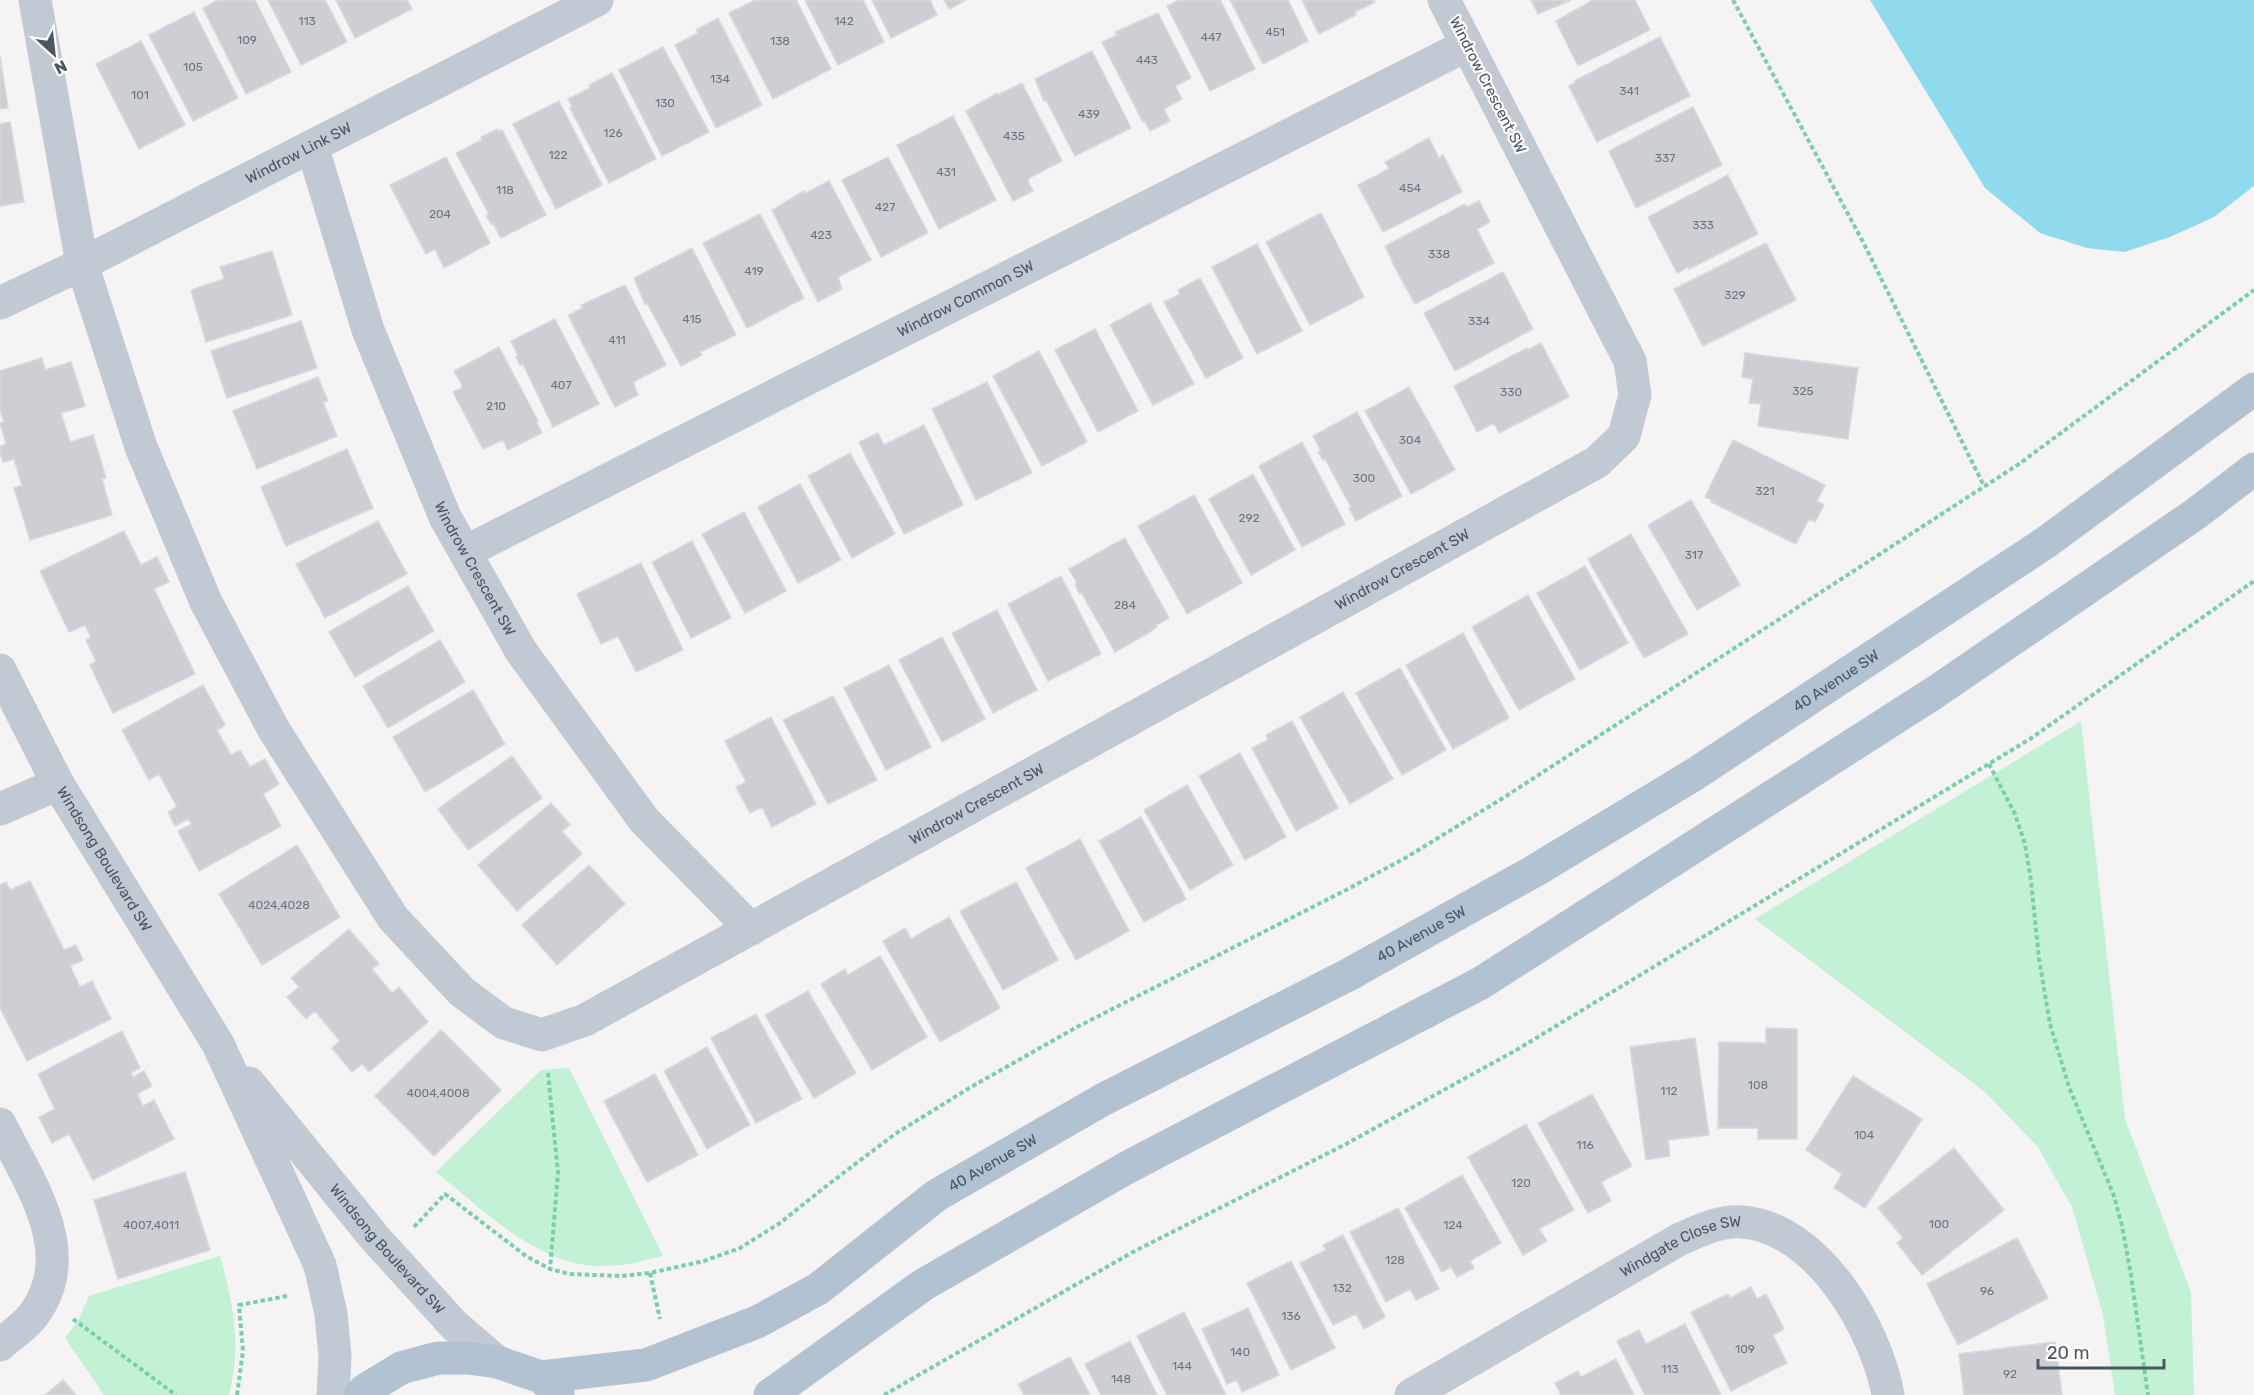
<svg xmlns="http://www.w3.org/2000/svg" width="2254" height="1395" font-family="Rubik,sans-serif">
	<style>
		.green { fill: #c3f1d5 }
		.water { fill: #90daee }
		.building { fill: #cdcfd5; stroke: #d7d9de; stroke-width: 1.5 }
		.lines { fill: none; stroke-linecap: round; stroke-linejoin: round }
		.path { stroke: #7ad0a6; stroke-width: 4; stroke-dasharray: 4.5 3; stroke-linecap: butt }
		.minor { stroke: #c1cad2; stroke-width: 33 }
		.major { stroke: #b3c2d1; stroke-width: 33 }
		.labels { text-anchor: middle; stroke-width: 4.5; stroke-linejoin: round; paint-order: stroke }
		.number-label { font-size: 12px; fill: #6b747e }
		.street-label { font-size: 15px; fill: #4a5661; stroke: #fff }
	</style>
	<rect width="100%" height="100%" fill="#f5f3f3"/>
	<path class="green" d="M2081,721L2125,1119L2191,1292L2194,1395H2115L2103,1315L2072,1207L2037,1146L1985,1092L1755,919Z
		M569,1068L663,1256C642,1261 621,1267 600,1266C538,1266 481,1208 436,1172L541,1070Z
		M220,1256C233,1302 242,1348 229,1395H104L65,1338L79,1319L89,1296Z"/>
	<path class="water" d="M1870,0H2254V186L2214,217L2170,237L2124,252L2087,248L2040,233L1985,188Z"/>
	<path class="building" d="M218,0H255L291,72L246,94L203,8Z
		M268,0H325L347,42L301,65Z
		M336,0H407L412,9L355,38Z
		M755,0H796L831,69L773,99L729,13Z
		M805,0H863L884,42L838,65Z
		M872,0H930L937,15L891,38Z
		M944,0H966L949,9Z
		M1179,0H1220L1255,69L1210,91L1167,6Z
		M1230,0H1288L1308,41L1263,64Z
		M1302,0H1373L1375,2L1355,12L1356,15L1319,34Z
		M1531,0H1571L1538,14Z
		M1593,0H1635L1650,30L1578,66L1556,21Z
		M194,12L238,98L193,121L149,35Z
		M1158,13L1191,78L1175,86L1182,99L1164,109L1170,121L1150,131L1145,121L1143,122L1102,42L1117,35L1115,32Z
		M718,18L762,105L716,128L675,45L698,33L696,30Z
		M1660,37L1690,96L1597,142L1569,86L1575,83L1574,81Z
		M141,41L185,125L139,149L96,64Z
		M663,47L709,132L662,156L619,70Z
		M1092,51L1131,128L1075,156L1046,100L1044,101L1035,79Z
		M0,56L8,108L0,109Z
		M612,73L656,159L609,183L570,108L572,107L568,99L590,88L589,85Z
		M1022,83L1062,161L1029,178L1028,181L1033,191L1013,201L966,111L997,93L998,95Z
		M559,101L602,185L556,209L513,124Z
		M1693,107L1722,165L1636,208L1609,151Z
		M953,116L996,200L939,229L897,145Z
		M10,122L24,202L0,206V124Z
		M498,129L499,131L502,130L546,215L501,238L493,223L491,224L486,216L489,214L456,153L482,140L481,137Z
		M1429,138L1439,158L1443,155L1462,192L1383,232L1358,185L1389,169L1385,162Z
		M446,157L490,243L444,268L435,249L426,254L390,185Z
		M888,157L928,233L881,257L842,180Z
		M1728,175L1758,234L1689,269L1688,267L1677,273L1648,217Z
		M829,181L871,260L838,277L842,289L818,302L772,210L804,191L806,193Z
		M1479,201L1490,222L1477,229L1494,263L1415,304L1392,262H1393L1385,246L1465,204L1467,207Z
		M1321,213L1364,297L1310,325L1266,242Z
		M760,214L804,298L747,328L703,243Z
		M1766,243L1796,300L1703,346L1674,289Z
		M1257,244L1302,331L1257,354L1212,267Z
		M692,248L736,335L700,352L702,355L681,366L647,303L645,304L634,278Z
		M272,251L292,315L206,342L191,290L224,279L220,267Z
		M1503,272L1533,329L1455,371L1424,313Z
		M1200,278L1243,358L1206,378L1164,302L1180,294L1178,290Z
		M625,285L666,365L633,382L638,395L615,407L568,315L583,308L581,305Z
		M1150,303L1194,384L1153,405L1110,325Z
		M555,319L599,404L553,427L523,364L520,365L516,357L518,356L511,341Z
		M301,321L317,368L227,398L211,351Z
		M1095,329L1138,411L1098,432L1055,350Z
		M1541,343L1569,397L1499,433L1494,423L1477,432L1454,386L1527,348L1528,350Z
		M499,347L538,421H536L542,433L508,450L503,440L483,449L453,392L462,388V385L454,371Z
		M1039,351L1087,442L1042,466L993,376Z
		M1745,353L1858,368L1848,439L1758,426L1761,404L1749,403L1753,379L1742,377Z
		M42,358L45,370L71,362L85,406L61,413L70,442L93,435L106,478L102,479L112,515L30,540L14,488L22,485L14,459L3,462L0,453V446L6,444L0,423L4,422L0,410V371Z
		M318,377L328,401L323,402L337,436L257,469L233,411Z
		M987,382L1032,473L976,500L932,409Z
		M1409,387L1455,470L1411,494L1365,411Z
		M1357,412L1402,496L1356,521L1349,508L1351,507L1325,459L1323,460L1318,452L1321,451L1313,436Z
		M924,425L963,505L904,534L859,442L878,433L884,445Z
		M1733,440L1825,485L1817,501L1824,505L1815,522L1809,519L1796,544L1711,502L1712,500L1705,497Z
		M1302,442L1345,524L1302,547L1259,466Z
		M347,449L373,508L286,546L261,487Z
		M850,453L895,534L852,558L808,476Z
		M1253,474L1295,550L1251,575L1209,499Z
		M800,484L841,560L798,583L758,507Z
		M1194,495L1242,583L1187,614L1138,526Z
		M1691,500L1740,585L1697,610L1648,525Z
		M744,512L786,591L745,613L702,534Z
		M378,521L407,574L325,618L296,564Z
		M124,531L141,565L157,557L169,582L154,589L195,674L113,713L90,665L96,661L86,640L91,637L85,625L69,632L40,571Z
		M1631,534L1688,634L1644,658L1588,559Z
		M1125,538L1169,618L1156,625L1157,627L1145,635L1115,652L1081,592L1079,593L1075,584L1077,583L1069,569Z
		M692,541L731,618L691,638L652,562Z
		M641,563L683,650L636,672L618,636L601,644L577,594Z
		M1585,566L1628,643L1580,670L1537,593Z
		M1061,576L1101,654L1048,681L1008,604Z
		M408,586L434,631L355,677L329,632Z
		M1528,595L1575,679L1519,710L1472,627Z
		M997,610L1037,690L993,713L952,633Z
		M1463,633L1509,718L1453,749L1406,665Z
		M942,637L985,719L942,742L899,660Z
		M440,640L465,682L388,728L363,686Z
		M889,665L931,747L886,770L844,688Z
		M1400,668L1446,750L1402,775L1356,693Z
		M203,685L225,725L217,730L231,755L240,750L250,767L265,759L279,784L263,794L281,826L199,871L178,831L192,824L188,819L175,826L168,812L177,807L159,774L149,780L122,730Z
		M473,690L505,744L425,792L393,737Z
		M1343,692L1393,779L1350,804L1300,717Z
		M833,696L877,780L828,804L783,720Z
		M771,717L816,804L772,827L762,807L750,813L736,787L746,782L725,741Z
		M1292,721L1338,808L1296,831L1252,748L1268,740L1266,735Z
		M1240,753L1286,837L1245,860L1199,776Z
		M512,756L542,798L468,850L438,809Z
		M1187,785L1233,865L1190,890L1144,810Z
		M551,803L570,825L562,831L582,854L517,911L478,865Z
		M1141,817L1186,899L1144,922L1099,841Z
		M1080,839L1129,931L1076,960L1026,868Z
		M297,845L340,917L262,965L219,894Z
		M589,865L625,904L557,965L522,925Z
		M30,881L64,950L76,945L83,960L70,966L80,987L92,981L111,1019L27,1061L0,1008V885L6,882L10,890Z
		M1016,882L1058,960L1003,990L960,911Z
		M949,917L1000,1008L940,1042L883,941L905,928L911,939Z
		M349,929L379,964L372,969L392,993L399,987L428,1022L369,1072L362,1064L352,1072L332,1048L340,1041L315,1011L306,1019L287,997L299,987L291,978Z
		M880,956L927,1037L872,1070L821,984L845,969L848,975Z
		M808,991L856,1073L814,1098L765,1015Z
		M756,1014L802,1099L756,1123L711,1038Z
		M1766,1028L1797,1029V1139H1758V1128H1718L1719,1042L1766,1043Z
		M441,1030L501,1090L434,1156L375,1096Z
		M122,1031L140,1068L131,1073L133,1077L144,1071L152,1086L137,1094L143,1106L154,1100L174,1139L93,1180L69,1134L52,1143L39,1117L55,1109L38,1074Z
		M1695,1038L1709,1135L1668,1140L1670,1156L1646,1160L1630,1047Z
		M707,1047L750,1125L707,1149L664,1071Z
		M655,1074L698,1155L647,1182L604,1101Z
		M1853,1076L1922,1119L1865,1208L1834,1188L1842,1174L1806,1150Z
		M1592,1094L1632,1166L1601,1182L1611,1201L1588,1213L1538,1123Z
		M1526,1124L1574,1210L1539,1229L1547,1241L1523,1255L1468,1157Z
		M1954,1148L2004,1210L1922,1275L1897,1243L1903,1238L1878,1208Z
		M185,1172L210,1250L118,1279L94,1200Z
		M1462,1175L1501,1243L1470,1261L1474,1268L1457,1277L1451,1267L1442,1272L1405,1208Z
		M1398,1208L1439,1289L1416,1300L1410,1289L1386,1302L1350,1232Z
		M1343,1235L1385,1317L1364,1329L1356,1314L1333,1325L1300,1263L1326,1250L1323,1245Z
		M2017,1238L2048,1298L1958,1345L1927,1284Z
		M1291,1261L1335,1348L1291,1370L1247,1283Z
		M1751,1287L1757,1299L1766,1294L1784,1329L1773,1335L1787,1363L1731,1391L1691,1312L1728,1294L1730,1298Z
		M1248,1308L1279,1375L1242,1392L1237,1380L1227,1384L1202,1329Z
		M1184,1312L1226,1395H1167L1137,1336Z
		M1685,1324L1721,1395H1645L1617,1341L1639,1330L1646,1344Z
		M1130,1341L1157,1395H1101L1085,1364Z
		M2055,1342L2062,1395H1964L1959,1354Z
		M1070,1357L1090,1395H1024L1018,1384Z
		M1616,1359L1634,1395H1561L1555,1383L1578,1371L1581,1377Z
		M63,1380L76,1395H45Z"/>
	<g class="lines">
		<path class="path" d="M1733,0L1862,240L1984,486
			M1989,764L2015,814L2025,844L2031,881L2039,959L2050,1024L2069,1087L2114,1196L2122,1226L2131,1275L2148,1395
			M548,1073L558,1173L550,1269
			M414,1227L445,1194L526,1256L550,1269L569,1274L621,1276L650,1273L704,1261L740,1248L780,1223L825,1187L895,1134L971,1087L1077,1027L1346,890L1407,857L1503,798L2019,464L2254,290
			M650,1273L660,1319
			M73,1319L176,1395
			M237,1395L243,1351L239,1305L287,1296
			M884,1395L1131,1253L1346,1144L1518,1049L2030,739L2254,581"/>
		<g class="minor">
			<path id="s1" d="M35,0L82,264L141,447L206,602L274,730L393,918L462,992L504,1023L542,1035L585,1020L1597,462L1624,436L1635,395L1630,361L1444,0"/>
			<path id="s2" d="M312,146L368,330L445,517L521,651L644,820L751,929"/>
			<path id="s3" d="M0,303L82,264L597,0"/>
			<path id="s4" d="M465,552L1467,45"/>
			<path id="s5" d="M0,670L58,784L218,1044L320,1265L331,1314L335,1357L333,1395"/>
			<path d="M0,809L58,784"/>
			<path id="s6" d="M249,1083L374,1237L454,1325L497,1362"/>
			<path d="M0,1124C28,1181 80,1252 34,1314C26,1326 11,1335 0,1345"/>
			<path id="s7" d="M1411,1395L1680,1239C1699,1231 1720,1220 1742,1222C1817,1227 1876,1328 1888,1395"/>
		</g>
		<g class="major">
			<path id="s8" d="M541,1377L646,1365L757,1322L818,1289L937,1195L1104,1099L1348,975L1536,870L1695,774L2045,543L2254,389"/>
			<path d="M360,1395L365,1390L401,1368L438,1358H468L497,1362L541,1377L558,1392"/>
			<path d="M770,1395L923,1285L1128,1167L1481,983L1934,693L2194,515L2254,469"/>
		</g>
	</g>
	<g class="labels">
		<g class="number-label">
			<text x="307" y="25">113</text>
			<text x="844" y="25">142</text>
			<text x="1275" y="36">451</text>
			<text x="1211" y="41">447</text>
			<text x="247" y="44">109</text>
			<text x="780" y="45">138</text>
			<text x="1147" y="64">443</text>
			<text x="193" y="71">105</text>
			<text x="720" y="83">134</text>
			<text x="1629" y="95">341</text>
			<text x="140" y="99">101</text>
			<text x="665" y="107">130</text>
			<text x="1089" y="118">439</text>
			<text x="613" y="137">126</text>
			<text x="1014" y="140">435</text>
			<text x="558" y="159">122</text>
			<text x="1665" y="162">337</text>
			<text x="946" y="176">431</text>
			<text x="1410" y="192">454</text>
			<text x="505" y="194">118</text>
			<text x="885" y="211">427</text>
			<text x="440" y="218">204</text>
			<text x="1703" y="229">333</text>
			<text x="821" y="239">423</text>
			<text x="1439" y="258">338</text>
			<text x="754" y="275">419</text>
			<text x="1735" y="299">329</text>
			<text x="692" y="323">415</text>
			<text x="1479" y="325">334</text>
			<text x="617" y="344">411</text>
			<text x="561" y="389">407</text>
			<text x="1803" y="395">325</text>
			<text x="1511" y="396">330</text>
			<text x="496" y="410">210</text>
			<text x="1410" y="444">304</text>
			<text x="1364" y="482">300</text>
			<text x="1765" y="495">321</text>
			<text x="1249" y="522">292</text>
			<text x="1694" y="559">317</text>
			<text x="1125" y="609">284</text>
			<text x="279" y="909">4024,4028</text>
			<text x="1758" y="1089">108</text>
			<text x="1669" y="1095">112</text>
			<text x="438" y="1097">4004,4008</text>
			<text x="1864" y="1139">104</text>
			<text x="1585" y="1149">116</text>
			<text x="1521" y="1187">120</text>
			<text x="1939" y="1228">100</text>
			<text x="151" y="1229">4007,4011</text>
			<text x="1453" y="1229">124</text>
			<text x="1395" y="1264">128</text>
			<text x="1342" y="1292">132</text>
			<text x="1987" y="1295">96</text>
			<text x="1291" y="1320">136</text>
			<text x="1745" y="1353">109</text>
			<text x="1240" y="1356">140</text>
			<text x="1182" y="1370">144</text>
			<text x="1670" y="1373">113</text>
			<text x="2010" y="1378">92</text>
			<text x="1121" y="1383">148</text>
		</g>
		<g class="street-label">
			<text transform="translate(1488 85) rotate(63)" y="5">Windrow Crescent SW</text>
			<text dy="5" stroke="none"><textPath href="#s3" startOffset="334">Windrow Link SW</textPath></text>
			<text dy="5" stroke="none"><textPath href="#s4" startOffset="561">Windrow Common SW</textPath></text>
			<text dy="5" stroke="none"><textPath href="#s2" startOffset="454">Windrow Crescent SW</textPath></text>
			<text dy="5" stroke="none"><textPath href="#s1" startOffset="2168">Windrow Crescent SW</textPath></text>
			<text dy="5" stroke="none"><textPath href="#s8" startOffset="1482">40 Avenue SW</textPath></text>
			<text dy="5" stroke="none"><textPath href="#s1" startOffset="1682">Windrow Crescent SW</textPath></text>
			<text dy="5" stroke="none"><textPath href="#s5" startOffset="216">Windsong Boulevard SW</textPath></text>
			<text dy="5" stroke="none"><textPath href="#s8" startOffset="996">40 Avenue SW</textPath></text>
			<text dy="5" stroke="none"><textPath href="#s8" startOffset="510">40 Avenue SW</textPath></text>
			<text dy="5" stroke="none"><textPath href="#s6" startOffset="216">Windsong Boulevard SW</textPath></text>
			<text dy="5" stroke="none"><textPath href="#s7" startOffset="309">Windgate Close SW</textPath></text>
		</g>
	</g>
	<g transform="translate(54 54) rotate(153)" stroke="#ffffff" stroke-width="4.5" paint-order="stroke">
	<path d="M0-4.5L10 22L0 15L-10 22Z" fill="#4a5661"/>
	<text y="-9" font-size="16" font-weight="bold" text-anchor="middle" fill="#4a5661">N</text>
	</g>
	<path d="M2038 1359v9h126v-9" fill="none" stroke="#4a5661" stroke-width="3"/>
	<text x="2047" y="1359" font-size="18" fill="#4a5661" stroke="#ffffff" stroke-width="4.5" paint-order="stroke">20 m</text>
</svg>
